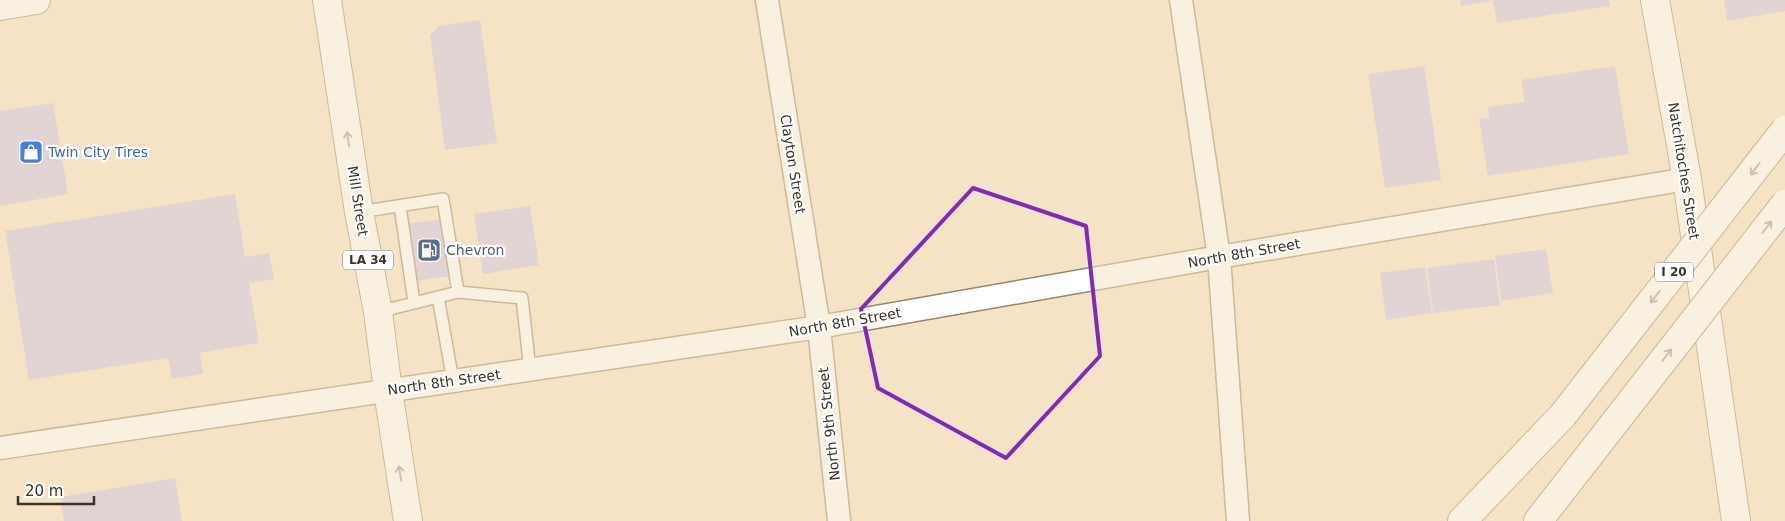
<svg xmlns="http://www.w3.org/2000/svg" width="1785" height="521" font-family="'DejaVu Sans',sans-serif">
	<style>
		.building { fill: #c9c1e0 }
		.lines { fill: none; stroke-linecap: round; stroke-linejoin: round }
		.lane-casing { stroke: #96866b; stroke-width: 14 }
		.street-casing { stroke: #96866b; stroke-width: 25 }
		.secondary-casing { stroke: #96866b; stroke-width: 30 }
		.primary-casing { stroke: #96866b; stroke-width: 30 }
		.highway-casing { stroke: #96866b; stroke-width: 30 }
		.lane { stroke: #fff; stroke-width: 11 }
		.street { stroke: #fff; stroke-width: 22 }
		.secondary { stroke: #fff; stroke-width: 28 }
		.primary { stroke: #fff; stroke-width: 28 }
		.highway { stroke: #fff; stroke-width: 28 }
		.highway-bridge-casing { stroke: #96866b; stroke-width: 30; stroke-linecap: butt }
		.highway-bridge { stroke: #fff; stroke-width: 28 }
		.oneway { stroke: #9c9a94 }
		.marked { fill: none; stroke: #7b2cbf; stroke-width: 4; stroke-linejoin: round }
		.labels { text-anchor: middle; stroke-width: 4.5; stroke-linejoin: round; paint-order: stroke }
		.shield { fill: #fff; stroke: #757168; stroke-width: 1 }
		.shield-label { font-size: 12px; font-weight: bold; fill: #3a3428 }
		.shop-label { font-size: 14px; fill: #366cbe; stroke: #fff; text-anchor: start }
		.street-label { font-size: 14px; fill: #3a3428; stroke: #fff }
		.service-label { font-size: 14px; fill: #4e5e75; stroke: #fff; text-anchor: start }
	</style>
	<rect width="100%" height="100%" fill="#f5e3c6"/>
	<path class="building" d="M1460,0H1491V1L1461,6Z
		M1493,0H1609L1610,6L1497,23Z
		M1724,0H1785V11L1727,21Z
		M480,20L497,143L445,150L430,35L439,26Z
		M1424,66L1441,180L1385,188L1368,74Z
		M1615,66L1629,154L1488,176L1479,119L1489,118L1488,107L1525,102L1521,80Z
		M53,103L68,194L0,206V111Z
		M235,194L245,257L269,253L274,279L249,283L259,343L200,353L203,374L172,379L168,358L29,380L5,231Z
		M530,206L539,265L483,274L474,214Z
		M441,219L450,276L417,281L408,224Z
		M1546,249L1553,293L1501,301L1495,256Z
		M1494,259L1500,305L1433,313L1427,268Z
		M1425,267L1432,313L1386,320L1380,273Z
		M175,478L182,521H64L60,497Z"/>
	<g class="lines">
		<g class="lane-casing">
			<path id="lane" d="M400,206L414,302
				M359,212L443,199L458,292L378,312
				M458,292L522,298L530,370
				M438,297L453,381"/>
		</g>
		<g class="street-casing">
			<path id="street" d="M767,0L819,327L839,521
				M1181,0L1219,257L1238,521
				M0,448L819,327L1219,257L1687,179"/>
		</g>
		<g class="secondary-casing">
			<path id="secondary" d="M1655,0L1687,179L1736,521"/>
		</g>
		<g class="primary-casing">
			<path id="primary" d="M327,0L359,212L378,312L388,391L408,521
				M0,6L36,0"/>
		</g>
		<g class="highway-casing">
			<path id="highway" d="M1462,521L1563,415
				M1538,521L1637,394"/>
		</g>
		<use href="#lane" class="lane"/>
		<use href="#street" class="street"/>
		<use href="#secondary" class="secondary"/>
		<use href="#primary" class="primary"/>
		<use href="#highway" class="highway"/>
		<g class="highway-bridge-casing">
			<path id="highway-bridge" d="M1637,394L1785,204
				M1563,415L1785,130"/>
		</g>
		<use href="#highway-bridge" class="highway-bridge"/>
	</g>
	<defs><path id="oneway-shaft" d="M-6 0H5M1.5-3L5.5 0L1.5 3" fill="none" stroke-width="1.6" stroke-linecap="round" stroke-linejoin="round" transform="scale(1.25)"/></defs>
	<g class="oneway">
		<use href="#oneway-shaft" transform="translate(348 139) rotate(-99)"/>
		<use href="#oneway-shaft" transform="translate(1755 169) rotate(128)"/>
		<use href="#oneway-shaft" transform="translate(1767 227) rotate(-52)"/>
		<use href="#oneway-shaft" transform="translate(1655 297) rotate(128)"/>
		<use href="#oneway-shaft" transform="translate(1667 355) rotate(-52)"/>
		<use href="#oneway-shaft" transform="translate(400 473) rotate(-99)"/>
	</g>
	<path d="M0 0H1785V521H0ZM973,188L1086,226L1100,356L1006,458L878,388L861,309Z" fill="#f5e3c6" fill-opacity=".55" fill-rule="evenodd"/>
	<path class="marked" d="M973,188L1086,226L1100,356L1006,458L878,388L861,309Z"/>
	<defs>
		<g id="shop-square" transform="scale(1.25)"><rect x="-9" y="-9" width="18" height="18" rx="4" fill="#3f7fe0" stroke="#fff"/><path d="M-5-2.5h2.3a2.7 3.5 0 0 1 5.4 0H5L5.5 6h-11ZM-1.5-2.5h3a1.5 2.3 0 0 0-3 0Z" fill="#fff"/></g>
		<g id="fuel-square" transform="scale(1.25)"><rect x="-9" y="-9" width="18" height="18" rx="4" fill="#5c6f8a" stroke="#fff"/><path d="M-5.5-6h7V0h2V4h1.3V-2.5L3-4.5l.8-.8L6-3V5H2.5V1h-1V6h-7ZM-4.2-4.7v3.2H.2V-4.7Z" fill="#fff"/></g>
	</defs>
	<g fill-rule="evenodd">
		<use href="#shop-square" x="31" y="152"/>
		<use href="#fuel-square" x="429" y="250"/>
	</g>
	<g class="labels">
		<g class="shield">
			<rect x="343" y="250.5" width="50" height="19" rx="4"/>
			<rect x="1655" y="262.5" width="38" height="19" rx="4"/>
		</g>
		<g class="shield-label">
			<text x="368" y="264">LA 34</text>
			<text x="1674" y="276">I 20</text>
		</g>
		<g class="shop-label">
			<text x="48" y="157">Twin City Tires</text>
		</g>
		<g class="street-label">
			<text transform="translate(793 164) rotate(81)" y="5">Clayton Street</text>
			<text transform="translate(1684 171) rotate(81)" y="5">Natchitoches Street</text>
			<text transform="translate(358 201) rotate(81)" y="5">Mill Street</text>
			<text transform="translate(1244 253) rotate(-10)" y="5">North 8th Street</text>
			<text transform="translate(845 322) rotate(-10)" y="5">North 8th Street</text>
			<text transform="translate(444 382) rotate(-8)" y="5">North 8th Street</text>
			<text transform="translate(829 424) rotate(-96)" y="5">North 9th Street</text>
		</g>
		<g class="service-label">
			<text x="446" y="255">Chevron</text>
		</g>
	</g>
	<path d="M18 496v8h76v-8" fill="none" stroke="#3a3428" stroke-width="2.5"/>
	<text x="25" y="496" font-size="15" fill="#3a3428" stroke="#ffffff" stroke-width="4" paint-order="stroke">20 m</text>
</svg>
